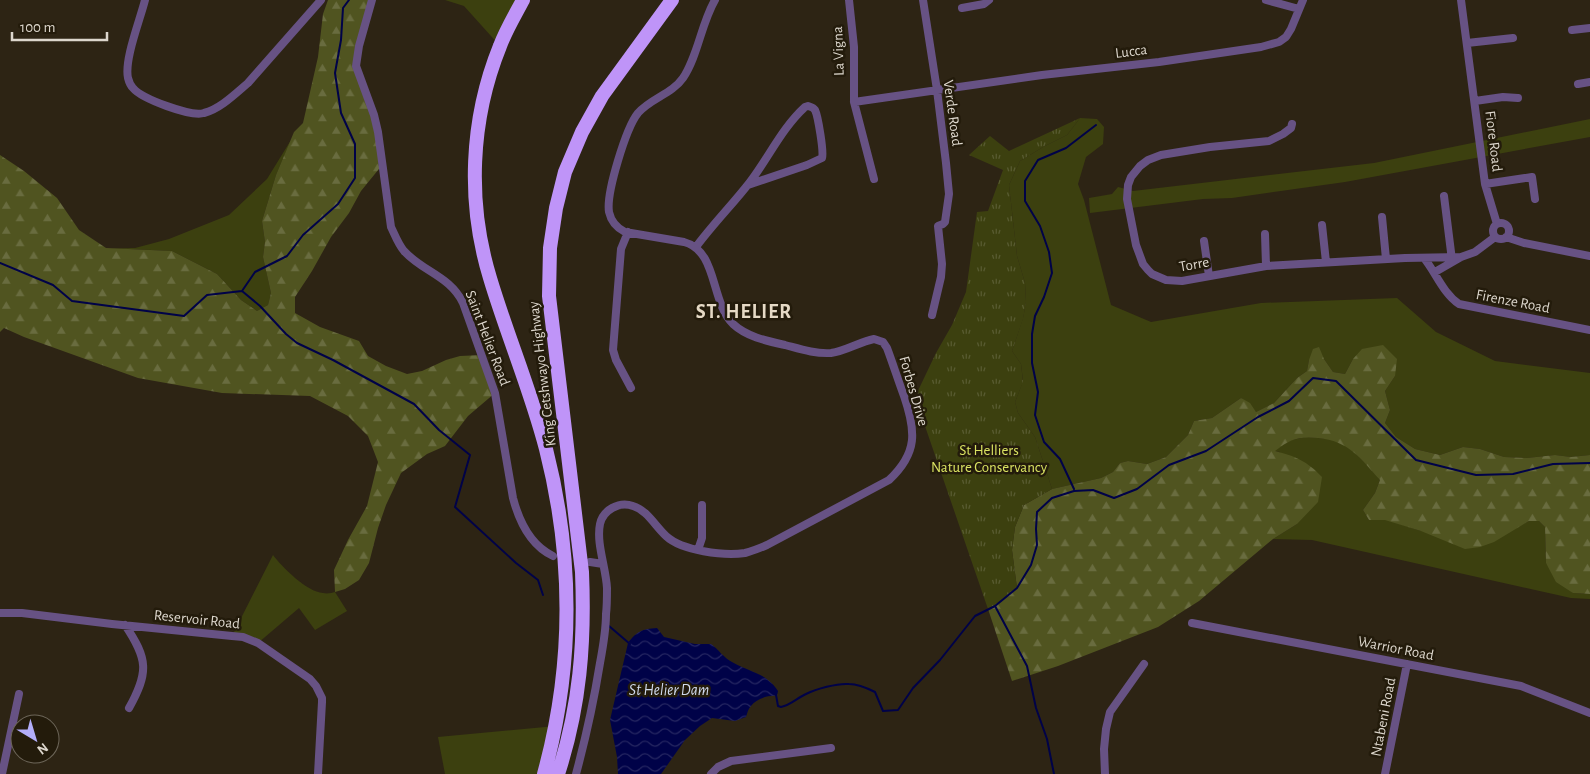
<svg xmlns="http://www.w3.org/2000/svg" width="1590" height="774" font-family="'Alegreya Sans',sans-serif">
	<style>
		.green { fill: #3c400f }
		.forest { fill: url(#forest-firs) }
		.park { fill: url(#park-tufts) }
		.water { fill: url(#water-waves) }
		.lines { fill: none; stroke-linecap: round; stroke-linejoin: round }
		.stream { stroke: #000248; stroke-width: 2 }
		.minor { stroke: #675284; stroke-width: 8 }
		.motorway { stroke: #bf94f8; stroke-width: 14 }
		.labels { text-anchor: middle; stroke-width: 5; stroke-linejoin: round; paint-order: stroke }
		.street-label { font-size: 15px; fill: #ddd7cd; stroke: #231b0b }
		.park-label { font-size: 15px; fill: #dae362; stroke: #231b0b }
		.water-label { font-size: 16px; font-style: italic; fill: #d0daee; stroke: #231b0b }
		.district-label { font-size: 20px; font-weight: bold; letter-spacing: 1px; fill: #e5d9c5; stroke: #231b0b }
	</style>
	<defs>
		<pattern id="forest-firs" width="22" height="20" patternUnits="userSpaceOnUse" patternTransform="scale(1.25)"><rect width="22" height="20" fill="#505420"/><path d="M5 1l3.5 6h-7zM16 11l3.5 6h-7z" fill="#696c3f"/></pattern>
		<pattern id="park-tufts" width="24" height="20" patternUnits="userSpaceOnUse" patternTransform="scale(1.25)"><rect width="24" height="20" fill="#3c400f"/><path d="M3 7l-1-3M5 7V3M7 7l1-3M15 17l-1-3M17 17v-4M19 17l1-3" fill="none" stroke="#585b31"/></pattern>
		<pattern id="water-waves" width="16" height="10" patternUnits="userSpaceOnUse" patternTransform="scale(1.25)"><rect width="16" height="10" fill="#000248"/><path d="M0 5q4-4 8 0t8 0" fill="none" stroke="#252661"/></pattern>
	</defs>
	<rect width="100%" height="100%" fill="#2d2414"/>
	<path class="green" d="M445,0H523L500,46L464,6Z
		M1080,118L1097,119L1104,127L1103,144L1086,157L1078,184L1084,200L1111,305L1151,322L1261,303L1397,298L1436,332L1495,361L1590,373V455L1571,457L1555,455L1527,458L1504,457L1480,449L1463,447L1440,455L1415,449L1396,437L1385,423L1390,410L1385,391L1395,376L1353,359L1345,374L1333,372L1324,359L1309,360L1307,371L1297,378L1274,403L1256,412L1241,398L1212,418L1194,421L1188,435L1166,457L1147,464L1128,461L1120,463L1113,472L1101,478L1052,489L1035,437L1018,413L1015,402L1023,381L1021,364L1012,351L1023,318L1026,302L1025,283L1017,256L1009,185L1020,161L1043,147L1067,135Z
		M1590,119V137L1345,182L1232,198L1203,199L1090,213L1089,198L1112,194L1118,187L1133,191L1374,163Z
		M291,140L276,175L262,221L265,242L263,257L271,293L268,305L257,311L241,300L217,274L172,251L110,248H135L169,239L229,215L267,179Z
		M1306,437C1314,438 1322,438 1330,439C1351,444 1367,465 1380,480L1375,493L1363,510L1369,520L1385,519L1421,531L1512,530L1529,521H1539L1545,527L1546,563L1573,593L1590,594V599L1571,598L1312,540L1273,539L1297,524L1280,452L1274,451L1287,441Z
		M273,555C282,567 307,592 323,593C327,594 332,593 335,592L347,611L315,630L299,608L258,643L232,636Z
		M556,726L544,774H445L438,737Z"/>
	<path class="forest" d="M328,0H372L356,59L374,115L383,164L361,191L349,213L331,237L312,271L295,297V313L320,327L359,341L368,356L386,366L407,374L422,371L446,360L460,356L482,355L495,393L468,416L445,446L427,454L401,473L386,505L378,528L369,563L359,580L345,589L335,592L334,570L348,540L367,506L378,462L368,436L348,416L310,396L222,393L138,378L24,337L4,328L0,332V155L24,171L57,198L79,230L106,248L172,251L217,274L241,300L257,311L268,305L271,293L263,257L265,242L262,221L276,175L294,132L303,123L318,57L323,14Z
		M1383,345L1397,359L1395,376L1385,391L1390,410L1385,423L1396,437L1415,449L1440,455L1463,447L1480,449L1504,457L1527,458L1555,455L1571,457L1590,455V594L1573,593L1556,582L1546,563L1545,527L1539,521H1529L1494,542L1480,547L1465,549L1421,531L1385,520H1369L1363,510L1375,493L1380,480C1360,458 1349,441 1318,438C1299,436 1290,439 1275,451C1295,456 1307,461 1322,477L1318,502L1297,524L1273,539L1199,601L1158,627L1058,666L1012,681L988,609L995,606L1017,588L1012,550L1015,527L1024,505L1052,489L1101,478L1113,472L1120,463L1128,461L1147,464L1166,457L1188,435L1194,421L1212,418L1241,398L1250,403L1256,412L1274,403L1297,378L1307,371L1309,360L1313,349L1319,347L1324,359L1333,372L1345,374L1353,359L1362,349Z"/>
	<path class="park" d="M1080,118L1067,135L1043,147L1020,161L1009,185L1017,256L1025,283L1026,302L1023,319L1012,351L1021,364L1023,382L1015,402L1018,413L1035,437L1052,489L1024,505L1015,527L1012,550L1017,588L995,606L988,609L915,397L936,353L952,325L966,292L977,212L988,211L1003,170L969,155L990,136L1009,151Z"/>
	<path class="water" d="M657,628L664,637L695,644H711C718,649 724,658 732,662C749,672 767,673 778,691L777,696C768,695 756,699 751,706C748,709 747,714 746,717L735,721L712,718L700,726L685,740L661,774H618L617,757L610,720L628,643C637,631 642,629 657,628Z"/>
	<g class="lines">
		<path class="stream" d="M0,263L53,285L72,301L184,316L207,295L242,291L260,306L286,334L297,343L333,360L414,404L439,430L470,455L455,507L516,563L538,580L543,595
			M242,291L255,272L287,256L303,235L338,204L355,178V144L341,113L335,73L341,40L343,8L349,0
			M1074,489L1060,459L1044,442L1035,415L1038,392L1032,363V334L1035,316L1044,297L1052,273L1049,252L1040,226L1025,201V181L1038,160L1066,148L1096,125
			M995,606L1027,666L1036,708L1047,739L1054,774
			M609,626L630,644
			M776,695L778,706L781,707C791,705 797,698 806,694C816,689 837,683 849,684C858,684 867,688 875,692L883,711L898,710L913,688L940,660L975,616L995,606L1017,588L1031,565L1037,545L1036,529L1037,512L1052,498L1074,491L1093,490L1114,498L1137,489L1169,465L1206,451L1258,417L1289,401L1313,378L1336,381L1416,460L1476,475L1513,474L1553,464L1590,463"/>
		<path class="minor" d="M145,0C140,20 124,60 128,78C129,82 130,85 133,88C142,99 191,117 204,113C220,109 235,94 248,83L321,0
			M372,0L359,46L356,66L374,115L378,132L391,227C395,235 398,244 404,251C423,272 450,276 463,303L495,393L513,498C519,521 530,545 553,556
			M849,0L854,47V102L1042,75L1159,62L1261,47L1279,42L1286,37L1291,29L1303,0
			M923,0L937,90L946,163L949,194L945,222L943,224L938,226L942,264L941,277L932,315
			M1266,0L1299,9
			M1461,0L1485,184L1497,224
			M962,8L984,4L989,0
			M1572,30L1590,28
			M1467,43L1513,38
			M1578,84L1590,82
			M1475,101L1503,97L1518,98
			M854,102L874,179
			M1292,124L1291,128L1283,134L1269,141L1210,147L1161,155L1148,160L1140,166L1131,177L1128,185L1127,199L1136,245L1143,264L1148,270L1152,274L1166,280L1182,281L1266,266L1405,258L1461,257
			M1485,184L1532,177L1535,199
			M1444,196L1452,260
			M1382,217L1386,259
			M1493 231a8 8 0 1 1 16 0a8 8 0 1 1-16 0Z
			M1322,225L1326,262
			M628,232L621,249L613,350L616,360L631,388
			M1265,234L1266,266
			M1506,237L1524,243L1590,256
			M1204,241L1209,276
			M696,247C713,224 733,204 750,182C769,157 782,128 805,107L808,106C811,107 813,107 815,110C818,116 824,152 822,158L807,165L748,185
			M1424,258C1436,273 1443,293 1459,304L1590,330
			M1435,272L1461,257L1475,252L1495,237
			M698,550L702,538V505
			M590,562L603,564
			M0,613H22L112,624L232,636L243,637L258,643L310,679L316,686L322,698V702L318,774
			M1192,623L1521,686L1590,713
			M125,625C148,659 149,672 129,708
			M2,774L19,694
			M576,774C586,737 594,700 600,663C603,647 606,631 606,614C607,606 607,597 607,588C606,568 596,543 600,524C603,510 619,501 633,506C647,510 655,526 666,536C682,551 724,556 745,553C753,551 760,548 767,545L889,480C918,453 916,431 904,396C898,380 893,364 887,348L883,342L874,339C859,342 846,351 831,353C815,354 800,349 785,345C767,341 747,337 733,324C710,301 718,251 684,242L625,232C617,228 611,221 609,212C606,193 626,128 638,113C651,98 672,94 683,78C698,56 701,24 715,0
			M711,774L718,767L731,761L831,748
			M1105,774L1104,749L1106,729L1110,712L1144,664
			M1385,774L1407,664"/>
		<path class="motorway" d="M523,0C515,15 506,30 500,46C470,120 467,203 490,278C507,335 531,391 546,449C574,559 574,665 544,774
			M558,774C580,706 585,643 582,572L549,296L550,248L556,208L565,172L582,132L602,96L672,0"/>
	</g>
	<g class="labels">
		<g class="street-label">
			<text transform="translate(838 51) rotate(-92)" y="5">La Vigna</text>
			<text transform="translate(1131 51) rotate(-7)" y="5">Lucca</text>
			<text transform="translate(953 113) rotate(82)" y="5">Verde Road</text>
			<text transform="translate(1494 141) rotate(83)" y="5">Fiore Road</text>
			<text transform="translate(1194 264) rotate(-10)" y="5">Torre</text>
			<text transform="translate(1513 301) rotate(11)" y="5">Firenze Road</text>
			<text transform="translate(488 338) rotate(69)" y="5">Saint Helier Road</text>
			<text transform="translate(542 374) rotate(-97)" y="5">King Cetshwayo Highway</text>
			<text transform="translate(914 391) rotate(74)" y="5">Forbes Drive</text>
			<text transform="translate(197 619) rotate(6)" y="5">Reservoir Road</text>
			<text transform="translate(1396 648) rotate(11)" y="5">Warrior Road</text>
			<text transform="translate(1383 717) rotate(-79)" y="5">Ntabeni Road</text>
		</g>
		<g class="park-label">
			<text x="989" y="455">St Helliers<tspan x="989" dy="17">Nature Conservancy</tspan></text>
		</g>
		<g class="water-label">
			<text x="669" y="695">St Helier Dam</text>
		</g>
		<g class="district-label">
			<text x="744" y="318">ST. HELIER</text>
		</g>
	</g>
	<g transform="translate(35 739) rotate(142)"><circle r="24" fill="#231b0b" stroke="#6d6659"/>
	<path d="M0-4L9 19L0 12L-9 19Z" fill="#b2adf9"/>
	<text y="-8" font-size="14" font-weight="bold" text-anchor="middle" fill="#ddd7cd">N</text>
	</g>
	<path d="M12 32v8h95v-8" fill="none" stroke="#ddd7cd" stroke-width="2.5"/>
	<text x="20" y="32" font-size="15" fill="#ddd7cd" stroke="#231b0b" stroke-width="4" paint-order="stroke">100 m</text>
</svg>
